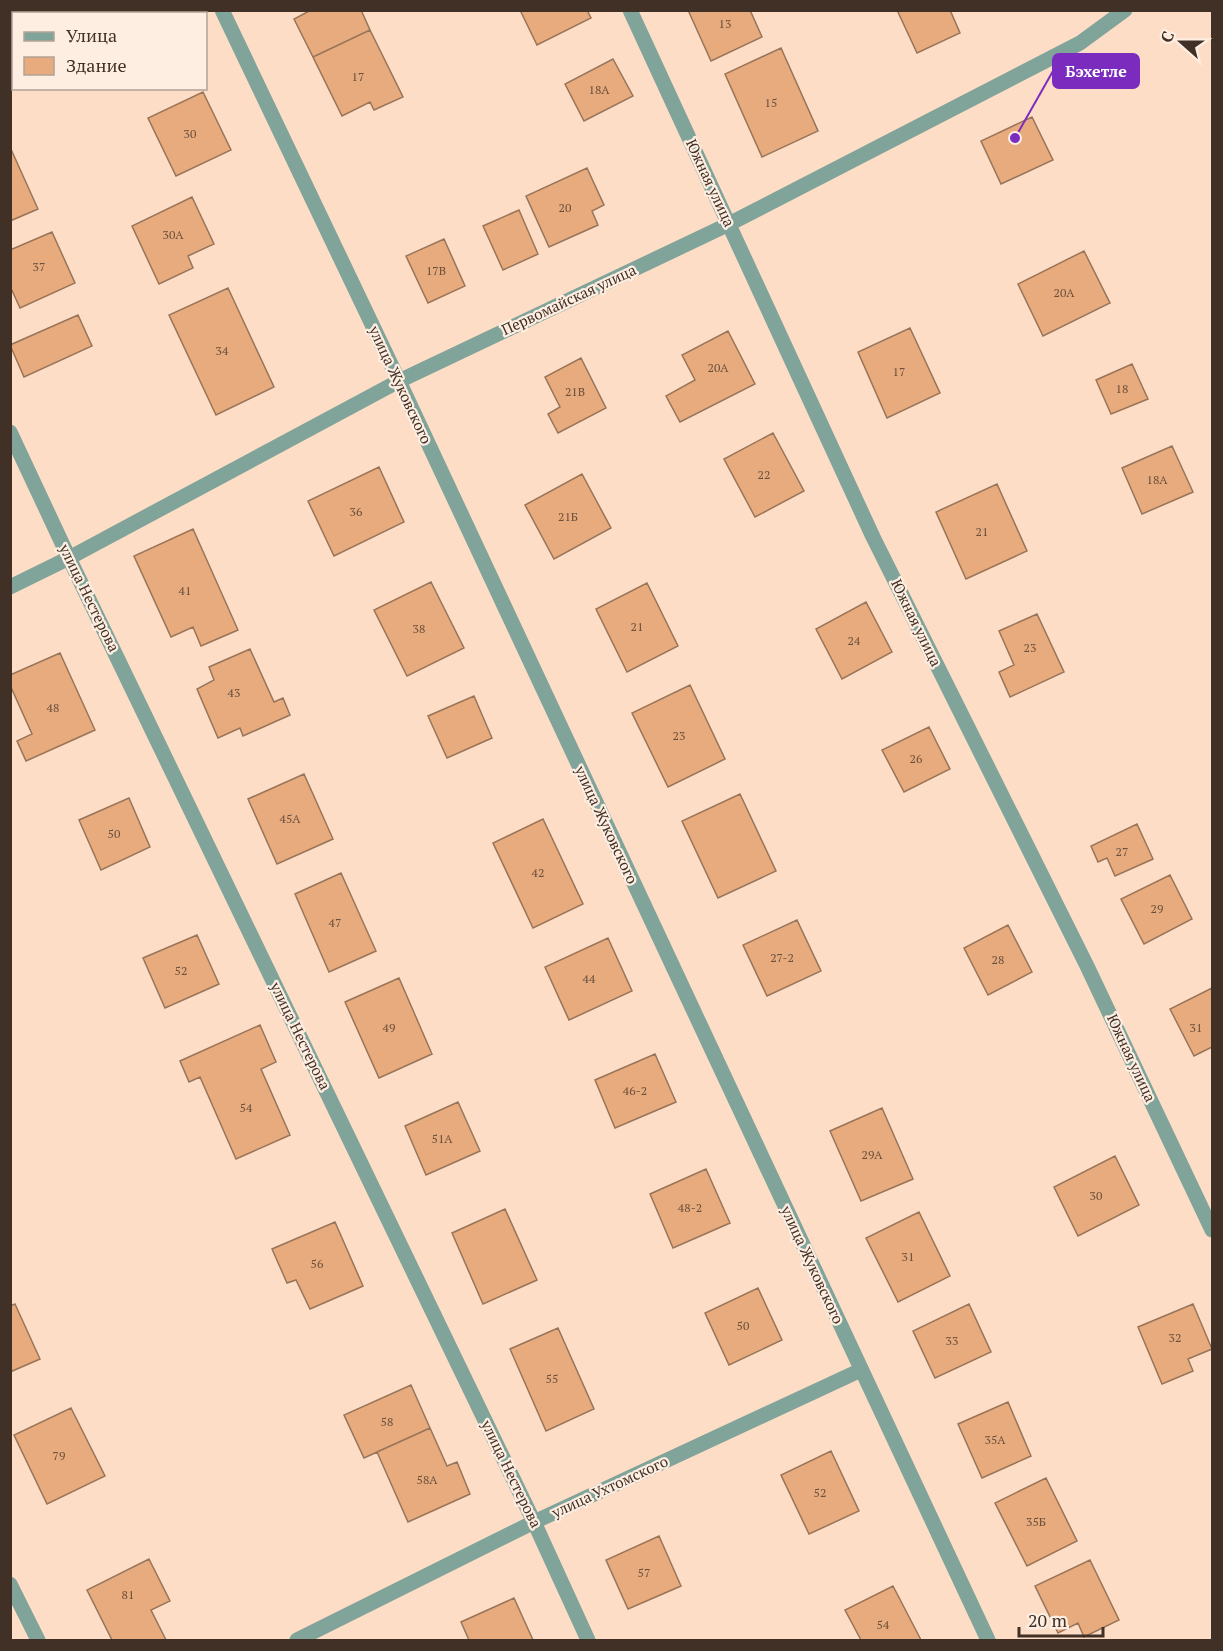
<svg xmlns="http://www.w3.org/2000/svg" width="1223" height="1651" font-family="'PT Serif',serif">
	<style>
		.building { fill: #e7ab7e; stroke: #987459; stroke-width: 1.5 }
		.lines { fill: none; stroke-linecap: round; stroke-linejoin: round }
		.minor { stroke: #80a49a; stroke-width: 15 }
		.labels { text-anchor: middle; stroke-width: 4.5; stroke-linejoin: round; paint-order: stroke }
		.number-label { font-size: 12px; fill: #6a4f3b }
		.street-label { font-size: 15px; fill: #403025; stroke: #feeee2 }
		.leader { fill: none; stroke: #7b2cbf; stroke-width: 2 }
		.callout-dot { fill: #7b2cbf; stroke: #feeee2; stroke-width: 2 }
		.callout { fill: #7b2cbf; stroke: #7b2cbf; stroke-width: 2 }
		.callout-label { font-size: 16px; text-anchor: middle; font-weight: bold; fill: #fff }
	</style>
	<rect width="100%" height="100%" fill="#feddc6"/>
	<path class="building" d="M149,10H167L168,14H143Z
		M311,10H361L370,30L313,57L294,19Z
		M520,10H587L591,18L537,45Z
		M688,10H750L762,37L711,61Z
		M897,10H950L960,33L917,53Z
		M370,30L403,97L374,110L370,102L342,116L313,57Z
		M781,48L818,131L762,157L725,74Z
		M613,59L633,96L584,121L565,84Z
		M203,92L231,150L176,176L148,118Z
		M1032,117L1053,160L1001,184L981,141Z
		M10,147L38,209L10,221Z
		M587,168L604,205L592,211L598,225L549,247L526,196Z
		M192,197L214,244L188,256L193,268L159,284L132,226Z
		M519,210L538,254L503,270L483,226Z
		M52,232L75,283L20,308L10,286V250Z
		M444,239L465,286L428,303L406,256Z
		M1084,251L1110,303L1043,336L1018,284Z
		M228,288L274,387L216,415L169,315Z
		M78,315L92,346L24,377L10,345Z
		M910,328L940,393L887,418L858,352Z
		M728,331L755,384L680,422L666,396L695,380L682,355Z
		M581,358L606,408L558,433L548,414L560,407L545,377Z
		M1132,364L1148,399L1111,414L1096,380Z
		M773,433L804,491L755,517L724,459Z
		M1172,446L1193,492L1142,514L1122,468Z
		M379,467L404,522L334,556L308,501Z
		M582,474L611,528L554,559L525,505Z
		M997,484L1027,551L966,579L936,512Z
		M193,529L238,630L201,646L193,627L171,637L134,556Z
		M431,582L464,648L407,676L374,610Z
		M647,583L678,646L627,672L596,609Z
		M866,602L892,652L842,679L816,629Z
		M1037,614L1064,672L1010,697L999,672L1014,665L999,631Z
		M250,649L274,702L283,698L290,715L243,736L240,728L218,738L197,689L214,680L209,667Z
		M60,653L95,730L26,761L17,741L32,734L10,685V675Z
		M690,685L725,759L668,787L632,713Z
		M474,696L492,738L447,758L428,716Z
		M929,727L950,769L904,792L882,750Z
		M304,774L333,839L277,864L248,799Z
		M740,794L776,871L718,898L682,821Z
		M129,798L150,847L101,870L79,820Z
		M543,819L583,904L533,928L493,843Z
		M1137,824L1153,859L1115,876L1107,858L1098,862L1091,846Z
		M341,873L376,951L329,972L295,894Z
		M1170,875L1192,919L1144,944L1121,899Z
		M797,920L821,971L767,996L743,945Z
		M1008,925L1032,972L988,995L964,948Z
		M197,935L219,984L165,1008L143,958Z
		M608,938L632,991L569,1020L545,967Z
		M399,978L432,1054L379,1078L345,1002Z
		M1212,988V1047L1194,1056L1170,1009Z
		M260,1025L276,1062L261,1069L290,1135L236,1159L200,1077L189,1082L180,1061Z
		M655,1054L676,1102L615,1128L595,1080Z
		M458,1102L480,1151L426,1175L405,1126Z
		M882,1108L913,1179L861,1201L830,1131Z
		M1115,1156L1139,1205L1078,1236L1054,1187Z
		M706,1169L730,1223L673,1248L650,1194Z
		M505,1209L537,1280L483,1304L452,1233Z
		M919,1212L950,1276L898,1302L866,1238Z
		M335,1222L363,1286L310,1309L296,1280L287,1283L272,1249Z
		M758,1288L782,1340L729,1365L705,1313Z
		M15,1304L40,1359L10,1372V1306Z
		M969,1304L991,1352L935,1378L913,1331Z
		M1193,1304L1212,1349L1188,1359L1193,1371L1162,1384L1138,1327Z
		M558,1328L594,1409L546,1431L510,1349Z
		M411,1385L430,1428L364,1458L344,1415Z
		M1008,1402L1031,1456L982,1478L958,1424Z
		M71,1408L105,1476L47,1504L14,1435Z
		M430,1428L447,1466L457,1462L470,1494L408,1522L377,1452Z
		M831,1451L859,1511L809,1534L781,1475Z
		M1046,1478L1077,1541L1027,1566L995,1503Z
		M659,1536L681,1586L628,1609L606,1560Z
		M149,1559L170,1601L151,1610L166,1640H112L87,1590Z
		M1090,1560L1119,1620L1084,1637L1078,1623L1058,1633L1035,1586Z
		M893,1586L921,1640H861L845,1610Z
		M514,1598L533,1640H469L461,1622Z"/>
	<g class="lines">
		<path class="minor" d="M222,10L399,381L988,1640
			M630,10L873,537L1087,966L1212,1230
			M10,432L69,558L534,1522L588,1640
			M10,587L69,558L399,381L729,224L1080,43L1125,10
			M10,1584L38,1640
			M297,1640L534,1522L861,1370"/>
	</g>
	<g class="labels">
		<g class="number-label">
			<text x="725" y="28">13</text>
			<text x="358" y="81">17</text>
			<text x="599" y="94">18А</text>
			<text x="771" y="107">15</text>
			<text x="190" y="138">30</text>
			<text x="565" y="212">20</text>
			<text x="173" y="239">30А</text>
			<text x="39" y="271">37</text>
			<text x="436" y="275">17В</text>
			<text x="1064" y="297">20А</text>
			<text x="222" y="355">34</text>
			<text x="718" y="372">20А</text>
			<text x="899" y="376">17</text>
			<text x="1122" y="393">18</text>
			<text x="575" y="396">21В</text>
			<text x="764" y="479">22</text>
			<text x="1157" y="484">18А</text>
			<text x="356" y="516">36</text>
			<text x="568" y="521">21Б</text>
			<text x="982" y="536">21</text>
			<text x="185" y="595">41</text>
			<text x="637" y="631">21</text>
			<text x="419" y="633">38</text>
			<text x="854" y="645">24</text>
			<text x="1030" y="652">23</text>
			<text x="234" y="697">43</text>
			<text x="53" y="712">48</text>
			<text x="679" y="740">23</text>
			<text x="916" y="763">26</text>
			<text x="290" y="823">45А</text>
			<text x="114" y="838">50</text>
			<text x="1122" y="856">27</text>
			<text x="538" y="877">42</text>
			<text x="1157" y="913">29</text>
			<text x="335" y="927">47</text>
			<text x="782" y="962">27-2</text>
			<text x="998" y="964">28</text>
			<text x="181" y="975">52</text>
			<text x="589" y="983">44</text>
			<text x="389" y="1032">49</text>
			<text x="1196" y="1032">31</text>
			<text x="635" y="1095">46-2</text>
			<text x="246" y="1112">54</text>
			<text x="442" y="1143">51А</text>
			<text x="872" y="1159">29А</text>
			<text x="1096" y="1200">30</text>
			<text x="690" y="1212">48-2</text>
			<text x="908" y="1261">31</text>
			<text x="317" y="1268">56</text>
			<text x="743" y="1330">50</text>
			<text x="1175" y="1342">32</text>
			<text x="952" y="1345">33</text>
			<text x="552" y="1383">55</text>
			<text x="387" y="1426">58</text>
			<text x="995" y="1444">35А</text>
			<text x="59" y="1460">79</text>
			<text x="427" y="1484">58А</text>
			<text x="820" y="1497">52</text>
			<text x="1036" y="1526">35Б</text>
			<text x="644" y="1577">57</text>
			<text x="128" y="1599">81</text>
			<text x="883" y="1629">54</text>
		</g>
		<g class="street-label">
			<text transform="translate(710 183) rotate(65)" y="5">Южная улица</text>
			<text transform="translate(569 300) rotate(-25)" y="5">Первомайская улица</text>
			<text transform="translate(400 385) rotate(65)" y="5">улица Жуковского</text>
			<text transform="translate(89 598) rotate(64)" y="5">улица Нестерова</text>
			<text transform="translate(916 623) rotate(64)" y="5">Южная улица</text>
			<text transform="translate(606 825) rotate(65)" y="5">улица Жуковского</text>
			<text transform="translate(300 1036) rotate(64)" y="5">улица Нестерова</text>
			<text transform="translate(1131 1058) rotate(65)" y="5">Южная улица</text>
			<text transform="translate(812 1265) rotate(65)" y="5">улица Жуковского</text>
			<text transform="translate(511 1474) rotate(64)" y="5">улица Нестерова</text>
			<text transform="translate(610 1487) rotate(-25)" y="5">улица Ухтомского</text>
		</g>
	</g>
	<path class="leader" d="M1015 138L1053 71"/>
	<circle class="callout-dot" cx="1015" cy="138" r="6"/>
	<rect class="callout" x="1053" y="54" width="86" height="34" rx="6"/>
	<g class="callout-label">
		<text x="1096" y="77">Бэхетле</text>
	</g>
	<rect width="1223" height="1651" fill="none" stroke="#403025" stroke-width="24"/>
	<rect x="12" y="12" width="195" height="78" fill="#feeee2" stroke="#b2a296" stroke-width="1.5"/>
	<rect x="24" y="32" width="30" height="9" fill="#80a49a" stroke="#b2a296" stroke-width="1.5"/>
	<text x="66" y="42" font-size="18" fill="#403025">Улица</text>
	<rect x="24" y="57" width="30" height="18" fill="#e7ab7e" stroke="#b2a296" stroke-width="1.5"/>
	<text x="66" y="72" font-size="18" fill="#403025">Здание</text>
	<g transform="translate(1181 42) rotate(291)" stroke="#feeee2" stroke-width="4.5" paint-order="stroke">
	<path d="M0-4.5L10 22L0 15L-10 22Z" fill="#403025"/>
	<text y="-9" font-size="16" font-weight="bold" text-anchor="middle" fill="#403025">С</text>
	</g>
	<path d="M1019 1627v9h84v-9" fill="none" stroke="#403025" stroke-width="3"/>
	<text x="1028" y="1627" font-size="18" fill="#403025" stroke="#feeee2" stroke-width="4.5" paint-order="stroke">20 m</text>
</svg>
